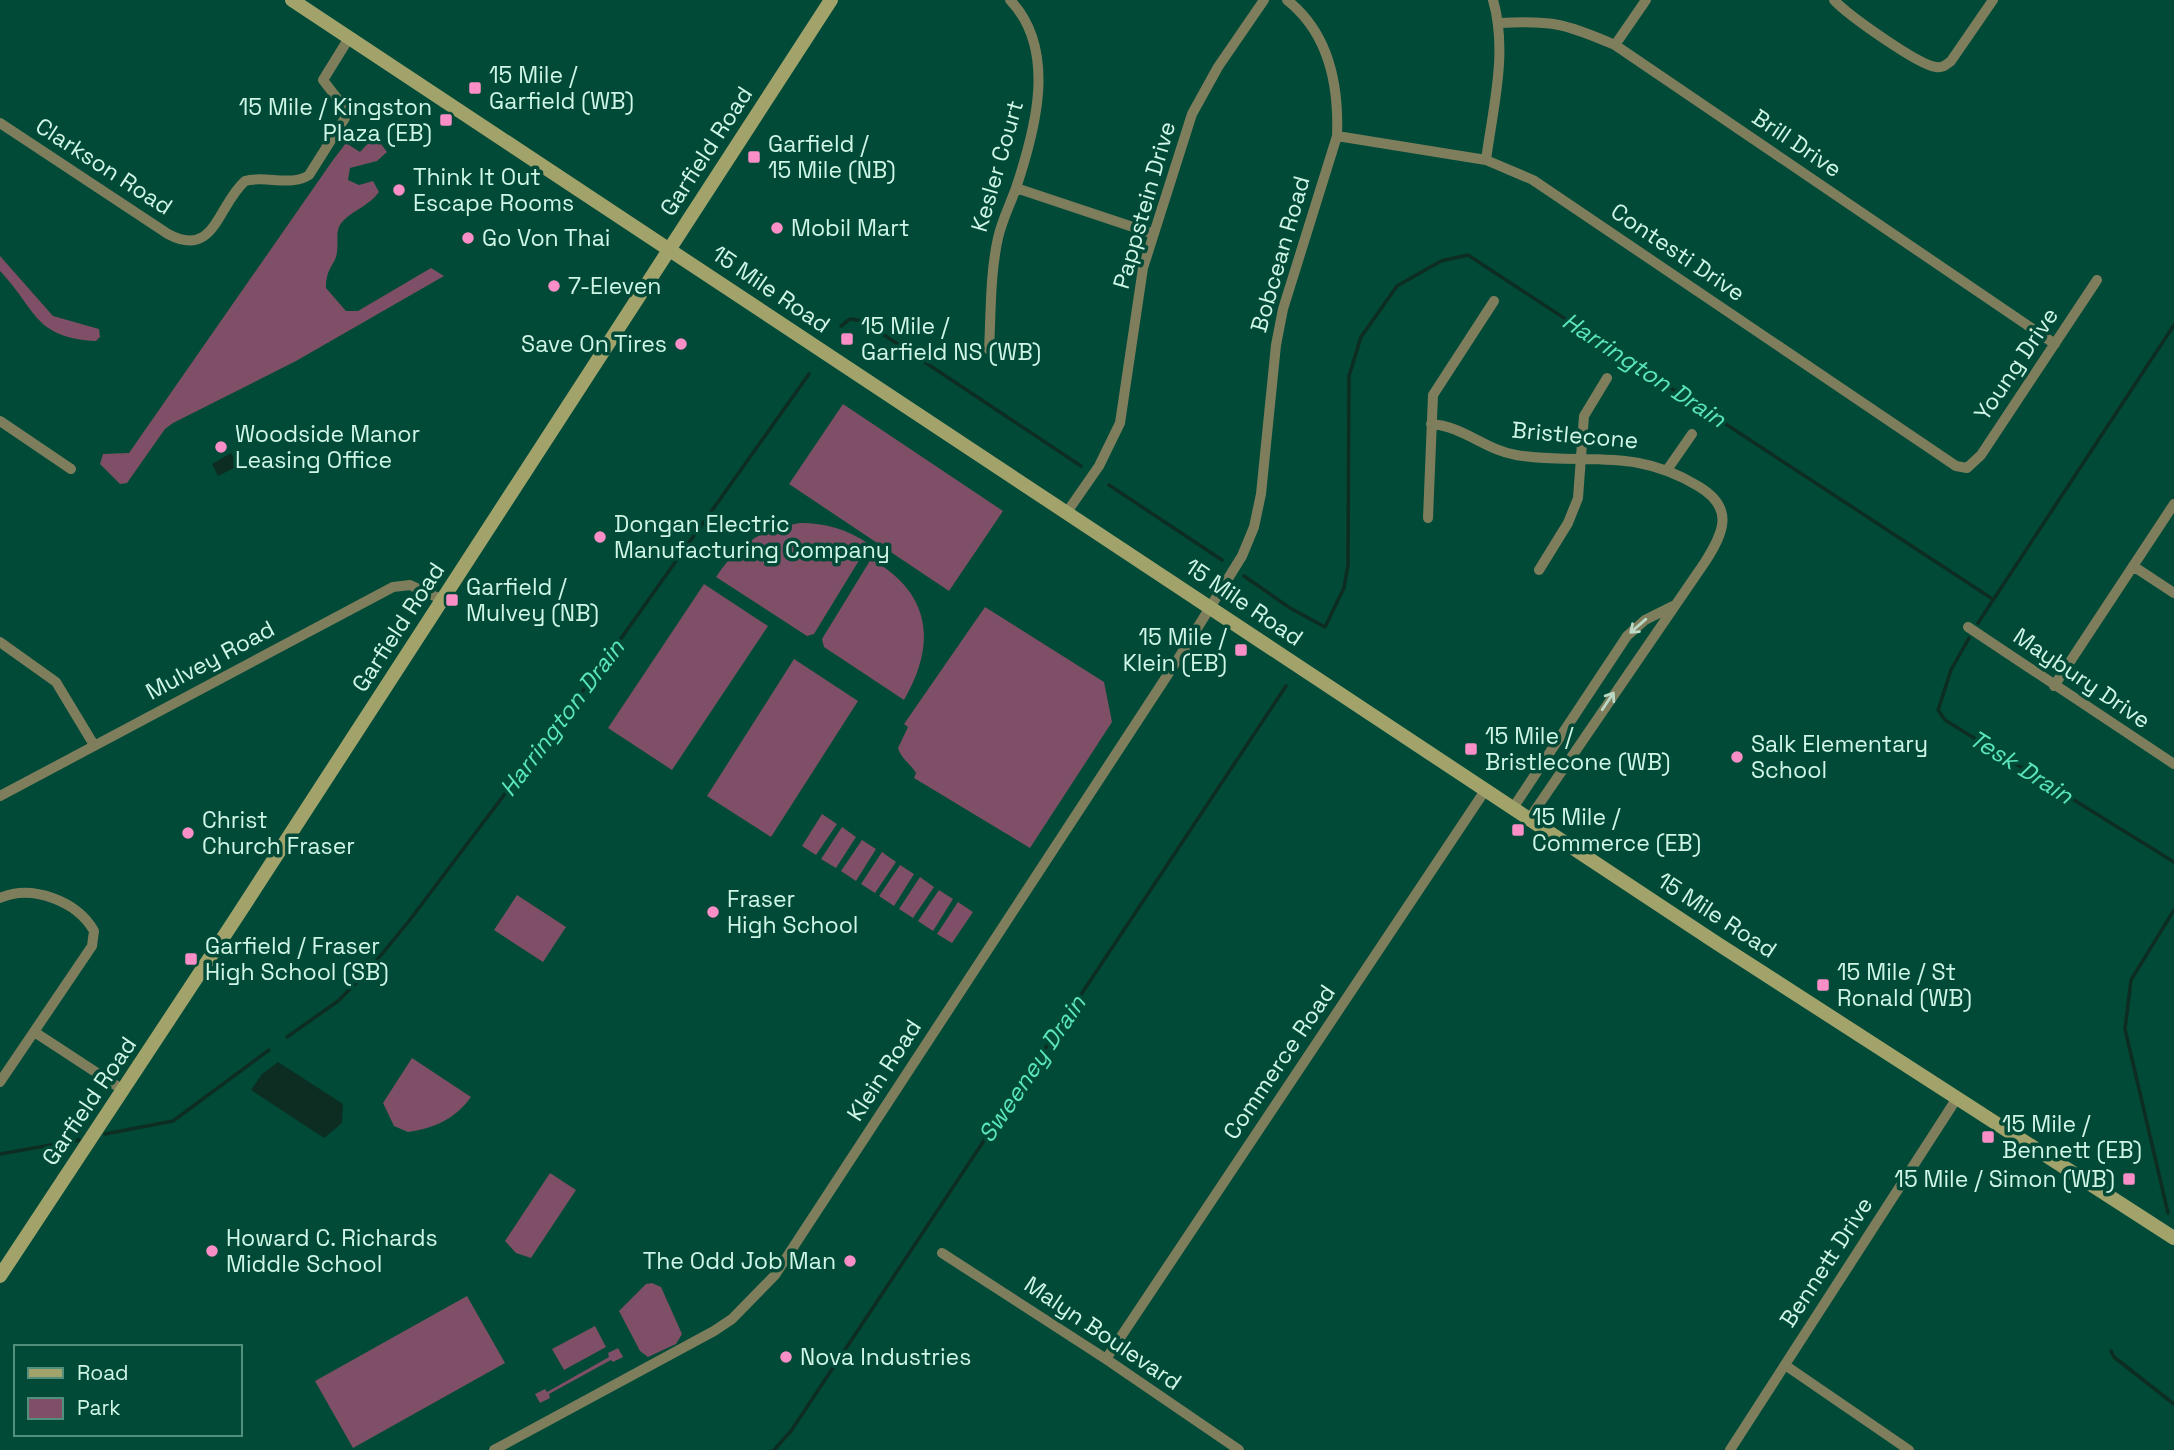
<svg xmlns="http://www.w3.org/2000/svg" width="2174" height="1450" font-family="'Space Grotesk',sans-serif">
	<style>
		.green { fill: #7e4f67 }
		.water { fill: #0d2d22 }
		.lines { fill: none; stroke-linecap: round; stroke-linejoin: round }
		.stream { stroke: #0d2d22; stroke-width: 3.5 }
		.minor { stroke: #7e7e5d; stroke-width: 10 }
		.secondary { stroke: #a2a26b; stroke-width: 14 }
		.oneway { stroke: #bbd8c4 }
		.poi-dot { fill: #fa8fc7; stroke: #004a37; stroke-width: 2.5 }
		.labels { text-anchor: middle; stroke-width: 7; stroke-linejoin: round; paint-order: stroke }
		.poi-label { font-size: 23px; fill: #cff6e6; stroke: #004a37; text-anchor: start }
		.street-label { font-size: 23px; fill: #cff6e6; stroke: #004a37 }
		.water-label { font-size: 24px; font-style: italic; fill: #5ae6b9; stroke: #004a37 }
	</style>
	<rect width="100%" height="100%" fill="#004a37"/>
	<path class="green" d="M370,141L381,144L387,152L377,161L350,168L348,180L359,185L373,181L379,192C369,206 355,209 344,220C334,229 339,240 337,252C335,266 326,267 326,288L346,311H358L431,268L444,276L296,361L173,423L165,429L127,483L120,484L100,464L103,454L129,453L333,160L346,143L360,152Z
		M0,256L53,316L99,329L100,337L96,341C34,338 37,310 0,271Z
		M843,404L1003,511L949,591L789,484Z
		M800,523C826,523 847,529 869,544L814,634L807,636L716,577C737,545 761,529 800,523Z
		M871,559C931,593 937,643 904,700L824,647L822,639Z
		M704,584L768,626L672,770L608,728Z
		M985,607L1104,682L1112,722L1030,848L914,778L916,773C910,763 902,760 898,748L908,727L904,724Z
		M794,659L858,701L771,837L707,796Z
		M822,814L837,824L816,855L802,846Z
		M842,827L856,837L836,868L821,859Z
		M862,840L876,849L856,881L841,871Z
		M882,852L896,862L875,893L861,884Z
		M900,865L914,874L894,906L879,896Z
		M920,877L934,887L913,918L899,909Z
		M939,890L953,899L933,931L918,921Z
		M517,895L566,927L543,962L494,930Z
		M958,902L973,912L952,943L937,934Z
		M412,1058L471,1097C455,1119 435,1128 408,1132L394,1126L383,1103Z
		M550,1173L576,1190L531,1258L516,1253L505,1241Z
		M652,1283L661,1287L682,1334L676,1344L648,1357L640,1351L619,1311L646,1284Z
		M467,1296L505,1363L353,1448L315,1381Z
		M595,1326L606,1347L564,1370L552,1349Z
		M618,1348L623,1357L613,1362L611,1360L549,1394L550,1398L540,1403L535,1394L545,1389L547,1392L609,1357L608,1353Z"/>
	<path class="water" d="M231,453L238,466L218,476L212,464Z
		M278,1062L343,1104L342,1123L324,1138L251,1090L262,1074Z"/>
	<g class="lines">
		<path class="stream" d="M841,326L850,319L863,321L1081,466
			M1109,485L1222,560
			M1244,576L1290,608L1325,627L1344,588L1348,565L1349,376L1361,337L1397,286L1441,261L1468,255L1991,598
			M1978,623L2174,325
			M1969,638L1951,670L1938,710L1945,720L2174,862
			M287,1037L338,1001L368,971L409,921L600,668L809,374
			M105,1134L173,1121L269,1050
			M0,1154L79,1140
			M2168,1213L2125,1029L2131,980L2174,910
			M2111,1351L2114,1357L2174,1404
			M774,1450L791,1431L1286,686"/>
		<path class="minor" d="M1834,0C1848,15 1918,65 1936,67C1943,68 1946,65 1951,61L1993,0
			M1500,23C1553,20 1566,24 1615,45L2055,344
			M1615,45L1646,0
			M0,123L168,234C215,259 217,206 245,181C264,175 292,187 309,175L345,118L343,106L323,80L349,38
			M1337,136L1486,160L1533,180L1956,466L1967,468L1981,455L2097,280
			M1486,160C1493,107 1508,52 1493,0
			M1016,188L1154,234
			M989,350C991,313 990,274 998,238C1002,220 1010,205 1016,188C1035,131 1058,50 1010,0
			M0,421L71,469
			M1431,424C1463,426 1485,450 1516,455C1585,466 1632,446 1698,486C1735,508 1724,532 1705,562L1529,819
			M1667,470L1692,434
			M1067,512L1099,466L1120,423L1143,268L1192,114L1218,67L1264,0
			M1428,518L1433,395L1494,301
			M2133,566L2174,593
			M1539,570L1568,523L1578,498L1584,416L1607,378
			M1968,627L2174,764
			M0,642L56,682L94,745
			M2054,686L2174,504
			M0,796L393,587L410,585L443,600
			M1513,808L1627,636L1645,620L1673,606
			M0,898C32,884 77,901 94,931L92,946L0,1082
			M36,1033L123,1090
			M942,1253L1106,1359L1239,1450
			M1106,1359L1486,789
			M1785,1365L1909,1450
			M494,1450L714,1331L732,1319L775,1275L1178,659L1242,556L1254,527L1261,494L1276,345L1283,309L1337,136C1339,86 1329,33 1287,0
			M1730,1450L1957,1098"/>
		<path class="secondary" d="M292,0L1715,942L2174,1238
			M0,1276L234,921L831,0"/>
	</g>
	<defs><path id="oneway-shaft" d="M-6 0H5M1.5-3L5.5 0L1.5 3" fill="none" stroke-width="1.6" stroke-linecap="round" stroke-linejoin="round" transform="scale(1.75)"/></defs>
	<g class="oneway">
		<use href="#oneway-shaft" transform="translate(1638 626) rotate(139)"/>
		<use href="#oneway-shaft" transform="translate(1608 701) rotate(-56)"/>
	</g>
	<g class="poi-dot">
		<rect x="468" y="81" width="14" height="14" rx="3.5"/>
		<rect x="439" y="113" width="14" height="14" rx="3.5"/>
		<rect x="747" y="150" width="14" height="14" rx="3.5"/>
		<circle cx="399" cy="190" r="7"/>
		<circle cx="777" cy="228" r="7"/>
		<circle cx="468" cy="238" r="7"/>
		<circle cx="554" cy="286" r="7"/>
		<rect x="840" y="332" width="14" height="14" rx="3.5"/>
		<circle cx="681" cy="344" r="7"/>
		<circle cx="221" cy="447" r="7"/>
		<circle cx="600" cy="537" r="7"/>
		<rect x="445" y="593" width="14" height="14" rx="3.5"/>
		<rect x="1234" y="643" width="14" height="14" rx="3.5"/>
		<rect x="1464" y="742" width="14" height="14" rx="3.5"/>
		<circle cx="1737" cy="757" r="7"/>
		<rect x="1511" y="823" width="14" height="14" rx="3.5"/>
		<circle cx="188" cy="833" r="7"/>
		<circle cx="713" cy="912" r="7"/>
		<rect x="184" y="952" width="14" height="14" rx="3.5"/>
		<rect x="1816" y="978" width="14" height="14" rx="3.5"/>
		<rect x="1981" y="1130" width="14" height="14" rx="3.5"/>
		<rect x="2122" y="1172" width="14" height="14" rx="3.5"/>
		<circle cx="212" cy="1251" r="7"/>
		<circle cx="850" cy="1261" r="7"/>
		<circle cx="786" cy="1357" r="7"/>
	</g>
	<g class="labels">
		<g class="poi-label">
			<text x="489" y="83">15 Mile /<tspan x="489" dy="26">Garfield (WB)</tspan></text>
			<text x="432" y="115" text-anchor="end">15 Mile / Kingston<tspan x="432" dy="26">Plaza (EB)</tspan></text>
			<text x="768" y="152">Garfield /<tspan x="768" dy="26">15 Mile (NB)</tspan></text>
			<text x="413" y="185">Think It Out<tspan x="413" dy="26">Escape Rooms</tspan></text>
			<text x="791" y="236">Mobil Mart</text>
			<text x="482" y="246">Go Von Thai</text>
			<text x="568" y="294">7-Eleven</text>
			<text x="861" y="334">15 Mile /<tspan x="861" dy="26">Garfield NS (WB)</tspan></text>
			<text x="667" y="352" text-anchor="end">Save On Tires</text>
			<text x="235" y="442">Woodside Manor<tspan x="235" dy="26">Leasing Office</tspan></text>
			<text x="614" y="532">Dongan Electric<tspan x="614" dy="26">Manufacturing Company</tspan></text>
			<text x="466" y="595">Garfield /<tspan x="466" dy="26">Mulvey (NB)</tspan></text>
			<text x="1227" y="645" text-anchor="end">15 Mile /<tspan x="1227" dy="26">Klein (EB)</tspan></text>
			<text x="1485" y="744">15 Mile /<tspan x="1485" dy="26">Bristlecone (WB)</tspan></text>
			<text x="1751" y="752">Salk Elementary<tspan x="1751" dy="26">School</tspan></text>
			<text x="1532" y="825">15 Mile /<tspan x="1532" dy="26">Commerce (EB)</tspan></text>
			<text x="202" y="828">Christ<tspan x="202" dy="26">Church Fraser</tspan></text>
			<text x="727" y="907">Fraser<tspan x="727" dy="26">High School</tspan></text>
			<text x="205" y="954">Garfield / Fraser<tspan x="205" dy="26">High School (SB)</tspan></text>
			<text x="1837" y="980">15 Mile / St<tspan x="1837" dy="26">Ronald (WB)</tspan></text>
			<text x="2002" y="1132">15 Mile /<tspan x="2002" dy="26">Bennett (EB)</tspan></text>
			<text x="2115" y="1187" text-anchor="end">15 Mile / Simon (WB)</text>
			<text x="226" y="1246">Howard C. Richards<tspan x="226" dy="26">Middle School</tspan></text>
			<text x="836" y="1269" text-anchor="end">The Odd Job Man</text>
			<text x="800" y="1365">Nova Industries</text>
		</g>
		<g class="street-label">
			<text transform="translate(1797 143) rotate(34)" y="8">Brill Drive</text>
			<text transform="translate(706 151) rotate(-57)" y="8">Garfield Road</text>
			<text transform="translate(104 166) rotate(33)" y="8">Clarkson Road</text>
			<text transform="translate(997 166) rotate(-74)" y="8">Kesler Court</text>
			<text transform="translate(1144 205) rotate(-74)" y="8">Pappstein Drive</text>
			<text transform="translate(1678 252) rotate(34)" y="8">Contesti Drive</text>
			<text transform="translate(1280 254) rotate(-74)" y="8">Bobcean Road</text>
			<text transform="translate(771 289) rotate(34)" y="8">15 Mile Road</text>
			<text transform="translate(2016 364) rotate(-56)" y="8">Young Drive</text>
			<text transform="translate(1575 435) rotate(5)" y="8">Bristlecone</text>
			<text transform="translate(1244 602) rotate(34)" y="8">15 Mile Road</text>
			<text transform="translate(398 627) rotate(-57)" y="8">Garfield Road</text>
			<text transform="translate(210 660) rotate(-28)" y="8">Mulvey Road</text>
			<text transform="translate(2082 678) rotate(34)" y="8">Maybury Drive</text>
			<text transform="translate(1717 915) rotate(33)" y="8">15 Mile Road</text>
			<text transform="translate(1279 1062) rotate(-56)" y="8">Commerce Road</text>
			<text transform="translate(884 1070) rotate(-57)" y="8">Klein Road</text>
			<text transform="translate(89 1101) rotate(-56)" y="8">Garfield Road</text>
			<text transform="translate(1826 1262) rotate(-57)" y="8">Bennett Drive</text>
			<text transform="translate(1103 1333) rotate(34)" y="8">Malyn Boulevard</text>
		</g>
		<g class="water-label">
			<text transform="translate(1644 370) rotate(33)" y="8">Harrington Drain</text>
			<text transform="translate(562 718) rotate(-53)" y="8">Harrington Drain</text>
			<text transform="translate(2021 767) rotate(32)" y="8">Tesk Drain</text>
			<text transform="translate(1032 1069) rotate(-56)" y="8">Sweeney Drain</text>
		</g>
	</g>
	<rect x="14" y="1345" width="228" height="91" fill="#004a37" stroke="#538f7d" stroke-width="2"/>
	<rect x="28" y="1368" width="35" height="10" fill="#a2a26b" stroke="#538f7d" stroke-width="2"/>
	<text x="77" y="1380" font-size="21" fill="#cff6e6">Road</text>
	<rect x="28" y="1398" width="35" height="21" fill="#7e4f67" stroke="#538f7d" stroke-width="2"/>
	<text x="77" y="1415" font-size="21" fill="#cff6e6">Park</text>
</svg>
